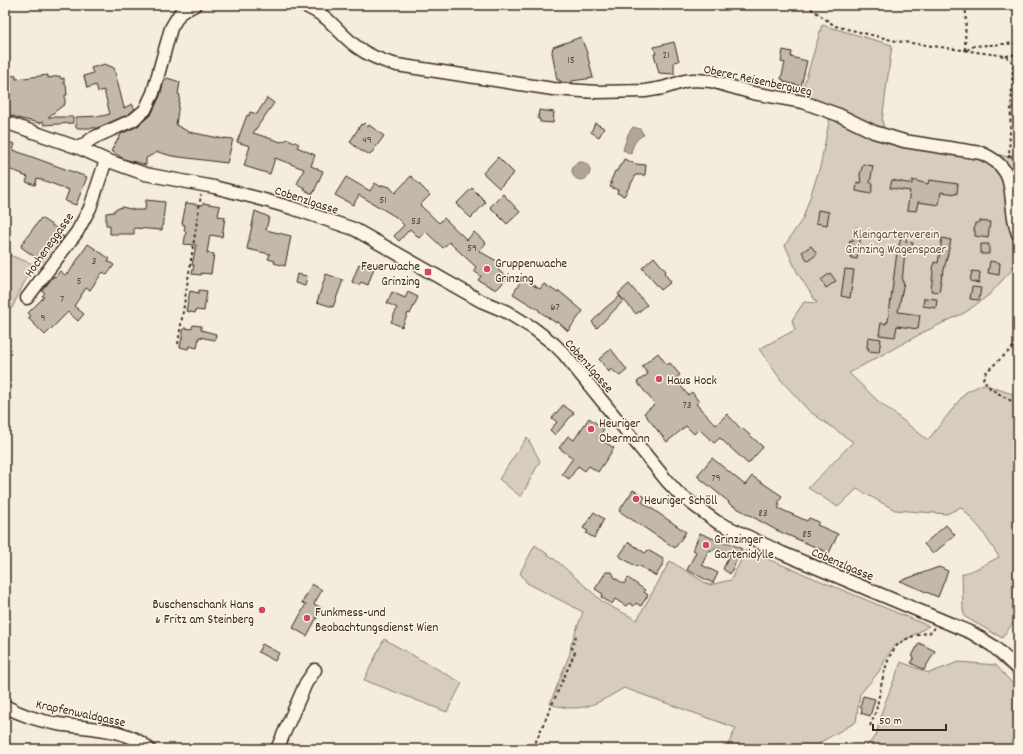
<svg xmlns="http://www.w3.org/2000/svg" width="1023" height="754" font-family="Dekko,sans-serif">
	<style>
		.green { fill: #d6cdbd; stroke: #887c6e }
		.water { fill: #b0a596; stroke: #817466 }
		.building { fill: #c3b9aa; stroke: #3b2a1e }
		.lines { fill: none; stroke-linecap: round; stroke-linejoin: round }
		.minor-casing { stroke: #3b2a1e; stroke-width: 15 }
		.path { stroke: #3b2a1e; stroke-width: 2; stroke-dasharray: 3 3; stroke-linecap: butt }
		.minor { stroke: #fcf5e5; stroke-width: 12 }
		.poi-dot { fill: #d1495b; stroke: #fcf5e5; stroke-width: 1.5 }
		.labels { text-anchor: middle; stroke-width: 3; stroke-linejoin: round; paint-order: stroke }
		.number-label { font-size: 11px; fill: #5d4e41 }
		.street-label { font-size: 13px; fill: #3b2a1e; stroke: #fcf5e5 }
		.park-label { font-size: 13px; fill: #625346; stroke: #fcf5e5 }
		.poi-label { font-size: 13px; fill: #3b2a1e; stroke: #fcf5e5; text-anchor: start }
	</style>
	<rect width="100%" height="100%" fill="#f4eddd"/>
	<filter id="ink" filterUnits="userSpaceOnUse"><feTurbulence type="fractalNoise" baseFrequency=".025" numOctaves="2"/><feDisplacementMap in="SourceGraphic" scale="8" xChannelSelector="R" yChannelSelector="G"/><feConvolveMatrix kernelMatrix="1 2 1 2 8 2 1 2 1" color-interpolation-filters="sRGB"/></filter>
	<g filter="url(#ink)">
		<path class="green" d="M822,25L892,45L882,121L885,131L968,147L1012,158H1018V263L989,295L966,312L926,331L849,373L878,401L928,440L966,392L983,384L1018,396V516L1015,521L1018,522V616L1002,638L965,617L963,610L962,574L976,569L999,557L980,528L961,507L947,514L895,510L857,489L838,507L808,488L853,442L809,411L781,380L759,349L795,330L792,320L804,302L817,303L797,272L785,245L803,218L820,167L830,117L800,98Z
			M9,255L33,264L12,308L5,307V265Z
			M527,437L540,461L521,497L499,479Z
			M535,545L557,561L604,603L637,620L670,561L709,585L731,580L746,550L929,626L893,647L878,673L860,694L856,722L819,743L816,749H726L736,728L624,688C596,704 583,714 550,704L570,653L571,644L583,612L527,583L520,573Z
			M384,639L462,683L447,712L364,680Z
			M901,662L929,673L959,662L996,665L1018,690V749H863L876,736L883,708Z"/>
		<path class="water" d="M633,127L640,129L644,135C636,138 632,146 631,154L623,150L628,134Z
			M572 171a9 9 0 1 1 18 0a9 9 0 1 1-18 0Z"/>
		<path class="building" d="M581,37L587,53L593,78L572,81V83L560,82V80H557L552,52L553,47Z
			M674,42L679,61L674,62V74L659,73L654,54H656L654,47Z
			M783,50L792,52L791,57L807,61L801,86L784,82V80L781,79L785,63L781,62Z
			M105,64L114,68L124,108L132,104L135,109L129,114L97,128H76V117L102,116L110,114L104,90L98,92L96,85L87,88L84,76L93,73L91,68Z
			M8,75L16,76V79L48,75V78L60,76L61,79L64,78V84H66L67,95H65V104L48,117H73V123L44,125L43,121L40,123L17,118L16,117L5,114V98H8Z
			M167,78L180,82L178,94L180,95L176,125L189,132L224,139V138L233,139L227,163L172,156L158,152L146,158V165L124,159L111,151L121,134L138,126L152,113L160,96L164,81Z
			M267,98L274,103L253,133L281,142L288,139L299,144L297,147L315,155L311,166L323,171L313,194L304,190L305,188L297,184L304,169L275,158L270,174L244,166L250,146L237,142L247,115L249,116L250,112L257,114Z
			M539,110L554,112L553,123L540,122V119H538Z
			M364,123L368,127L369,125L384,136L370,155L365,152L361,151L350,142L361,124L362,125Z
			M595,123L604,128L599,137L591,132Z
			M5,141L15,144L13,150L87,177L76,205L65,201L69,190L37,178L35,185L26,182L28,177L22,175L23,174L5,168Z
			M498,157L514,173L499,188L483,173Z
			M624,159L636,164L646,165L645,175H636L624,196L617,193L618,190L610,187L612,183H610L615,171H617L620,165H621Z
			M863,164L873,166L870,183H873L871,194L856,191L857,182L861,183L860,175Z
			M411,176L430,195L420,205L439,223L444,218L467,240L474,232L486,243L479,251L502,264L498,270L508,278L496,290L478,280L481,276L474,271L476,267L449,242L443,248L426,232L419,238L410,229L399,241L394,236L404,225L396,217L359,195L353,205L335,195L346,177L370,191L375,183L381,187L382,185L390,187L395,193Z
			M892,180L912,184V180L928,184L929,180L958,184L957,194L941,192L939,205L918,202L916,211L907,210L910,191L890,188Z
			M472,188L486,202L471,218L456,204Z
			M503,194L520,212L507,224L490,207Z
			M146,200L165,202L162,230L134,228V234H110V225H106V213L114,212V210L122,207L135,210H145Z
			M186,203L203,205V203L220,206L218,216L225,217L222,237L210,235L207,253L214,254L211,274L201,273V275L192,274L194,265H192L196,245L184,244L186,232L184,231L185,225L182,224Z
			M818,210L829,212L827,225L816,223Z
			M255,211L269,217L266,230L291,236L285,266L274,263L275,261L268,259L270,254L247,249Z
			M41,218L59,230L57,233L64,237L58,244L55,242L42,262L21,247L22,245H21Z
			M979,221L990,222L988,238L975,236V231H974L975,223H979Z
			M854,228L862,230L857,259L851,258L852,250H848L850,240L853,241Z
			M903,231L908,232L906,242L913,243L910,253L905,251L902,282H904L898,312L920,315L918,329L897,326L895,337L879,335L881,323L886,324V322H888L897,252Z
			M942,238L951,240L943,274H942L939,292L931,291L934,262L938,263Z
			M88,244L110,259L108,261L114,265L107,275L103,272L102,273L90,290L86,288L74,306L84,314L78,321L68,312L45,335L28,318L31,316L28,313L44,297L42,296L45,293L42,291L54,276L55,277L60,271L65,275L67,273L68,274Z
			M981,244H989V254H981Z
			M811,246L817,254L808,261L802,252Z
			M654,257L666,271L664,273L671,282L661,290L642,268Z
			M990,261L1000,263L999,275L988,273Z
			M367,262L375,265L368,285L361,282L359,285L352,282L359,264L365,266Z
			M845,269L854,270L850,298L841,296Z
			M972,271L980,272L979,283L970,281Z
			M830,273L836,281L826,288L821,280Z
			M297,274L307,276L305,286L295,283Z
			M326,274L343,280L333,307L317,302Z
			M522,279L540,289L544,284L558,293L559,291L583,311L568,331L557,321L556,323L539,311V310L513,294Z
			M629,284L647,305L636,314L624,300L597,328L592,322L604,309L620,296L623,300L618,294Z
			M972,287L981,288L979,300L970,299Z
			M199,290L207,291L204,311L196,310L195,313L186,311L190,291L199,293Z
			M392,292L405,298L408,292L418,297L410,314L408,313L402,327L391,322L397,308L387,303Z
			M924,298L937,299L936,308L923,306Z
			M193,325L201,326V330L216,334L215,340L199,337L197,348L189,346L188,349L180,347L184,328L192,329Z
			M868,337L881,339L879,352L868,351L869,348H867Z
			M611,349L627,370L620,376L611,369L609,372L599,359Z
			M658,353L667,365L670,363L680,375L675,379L688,395L692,392L699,402L696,404L716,425L727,414L741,429L742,428L763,447L748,464L720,438L714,443L699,429L694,434L686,426L667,442L654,426L644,413L655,404L637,382L648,374L642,366Z
			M563,405L574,413L555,435L550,430L557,422L552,418Z
			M589,418L604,429L598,438L614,448L598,472L589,466L585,471L578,466L569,479L562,474L573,458L559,448L568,436L574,440Z
			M712,458L745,485L752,476L782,496L778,504L780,505L778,508L807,521L809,518L819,522L817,525L838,534L829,553L776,530L728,503L729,502L697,476Z
			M633,490L645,497L642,502L686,532L675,548L619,511Z
			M594,512L604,519L594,538L586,533L588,531L583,528Z
			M946,525L955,535L933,554L924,544Z
			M700,533L726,544L727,542L742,549L730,574L723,569L730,554L716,547L714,550L708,551L702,565L718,573L713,583L687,570L696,552L693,550Z
			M629,542L645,553L648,550L663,559V564L656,576L638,565L637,567L619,556Z
			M939,567L948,571L938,597L900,581Z
			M606,572H612L615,578L624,584L628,578L645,590L644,592L648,595L641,606L636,603L634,606L629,603L626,606L615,599L612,604L601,597L603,594L595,589Z
			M312,584L322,590L314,604L322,608L307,636L293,628L306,604L302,603Z
			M919,643L935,651L924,670L911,663L914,657L912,656Z
			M262,644L279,653L275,661L258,652Z
			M863,696L875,699L870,716L861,713L862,708L860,707Z"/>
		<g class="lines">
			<g class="minor-casing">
				<path id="minor" d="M303,5C312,9 320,13 327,19C337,28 346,39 357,47C369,56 382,61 397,65L553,89L597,92L645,91L663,88L685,81L694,80L711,81L753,93L803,102L839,115L874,132L904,141L981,153C1023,171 1005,198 1018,234
					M5,122L79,148L106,160L145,174L214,187L257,198L292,208L342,225L354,229L481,301L505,311L533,328L554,344L564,354L667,481L678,493L699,509L717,522L732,529L782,553L972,633L993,646L1018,669
					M79,148L93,138L133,120L145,110L153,93L171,28L180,13L195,5
					M27,298L77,232L90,208L106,160
					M5,706C21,715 40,721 58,724C88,729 126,727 149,749
					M277,749L306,683L315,670"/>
			</g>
			<path class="path" d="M806,5L835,26L896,41L1006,56L1013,63L1009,156L1007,160
				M966,5L965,51L974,46L1018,43
				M1006,56L1018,54
				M1009,156L1018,155
				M1018,343L986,372L983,379L991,389L1018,405
				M178,344L201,195
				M870,726C873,719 876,713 877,706C881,688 885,654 900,643C909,636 922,634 932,632L935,627
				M533,748L575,652L572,648L576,636"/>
			<use href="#minor" class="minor"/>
		</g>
	</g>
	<g class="poi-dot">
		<circle cx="487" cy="269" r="4"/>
		<rect x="424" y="268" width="8" height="8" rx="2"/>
		<circle cx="659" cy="379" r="4"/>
		<circle cx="591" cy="429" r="4"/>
		<circle cx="636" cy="499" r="4"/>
		<circle cx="706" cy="545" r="4"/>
		<circle cx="262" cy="610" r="4"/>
		<circle cx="307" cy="618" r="4"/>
	</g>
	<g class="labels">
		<g class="number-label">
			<text x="666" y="58">21</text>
			<text x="571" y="63">15</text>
			<text x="367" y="143">49</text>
			<text x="383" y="203">51</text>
			<text x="416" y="224">53</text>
			<text x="472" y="251">59</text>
			<text x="94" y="264">3</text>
			<text x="79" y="284">5</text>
			<text x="62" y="302">7</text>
			<text x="555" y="310">67</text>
			<text x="43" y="321">9</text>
			<text x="687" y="408">73</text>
			<text x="716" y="481">79</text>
			<text x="763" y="516">83</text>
			<text x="807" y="537">85</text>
		</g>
		<g class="street-label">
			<text transform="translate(758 79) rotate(12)" y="5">Oberer Reisenbergweg</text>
			<text transform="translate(307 199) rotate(18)" y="5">Cobenzlgasse</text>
			<text transform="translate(48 244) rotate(-55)" y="5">Hocheneggasse</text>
			<text transform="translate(590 365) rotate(49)" y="5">Cobenzlgasse</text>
			<text transform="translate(843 563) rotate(23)" y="5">Cobenzlgasse</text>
			<text transform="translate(81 712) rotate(12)" y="5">Krapfenwaldgasse</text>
		</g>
		<g class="park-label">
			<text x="896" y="238">Kleingartenverein<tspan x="896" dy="15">Grinzing Wagenspaer</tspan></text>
		</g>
		<g class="poi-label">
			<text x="495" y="267">Gruppenwache<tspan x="495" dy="15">Grinzing</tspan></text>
			<text x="420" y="270" text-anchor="end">Feuerwache<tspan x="420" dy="15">Grinzing</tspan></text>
			<text x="667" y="384">Haus Hock</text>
			<text x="599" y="427">Heuriger<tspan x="599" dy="15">Obermann</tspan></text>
			<text x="644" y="504">Heuriger Schöll</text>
			<text x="714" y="543">Grinzinger<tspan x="714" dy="15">Gartenidylle</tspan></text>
			<text x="254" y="608" text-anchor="end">Buschenschank Hans<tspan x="254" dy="15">&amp; Fritz am Steinberg</tspan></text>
			<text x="315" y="616">Funkmess-und<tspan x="315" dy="15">Beobachtungsdienst Wien</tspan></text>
		</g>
	</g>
	<rect width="1023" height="754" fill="none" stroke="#fcf5e5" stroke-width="20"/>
	<rect x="10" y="10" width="1003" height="734" fill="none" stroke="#3b2a1e" stroke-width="1.5" filter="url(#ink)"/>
	<path d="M873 724v6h73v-6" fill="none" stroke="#3b2a1e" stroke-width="2"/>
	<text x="879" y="724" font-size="12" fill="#3b2a1e" stroke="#fcf5e5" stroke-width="3" paint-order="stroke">50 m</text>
</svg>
